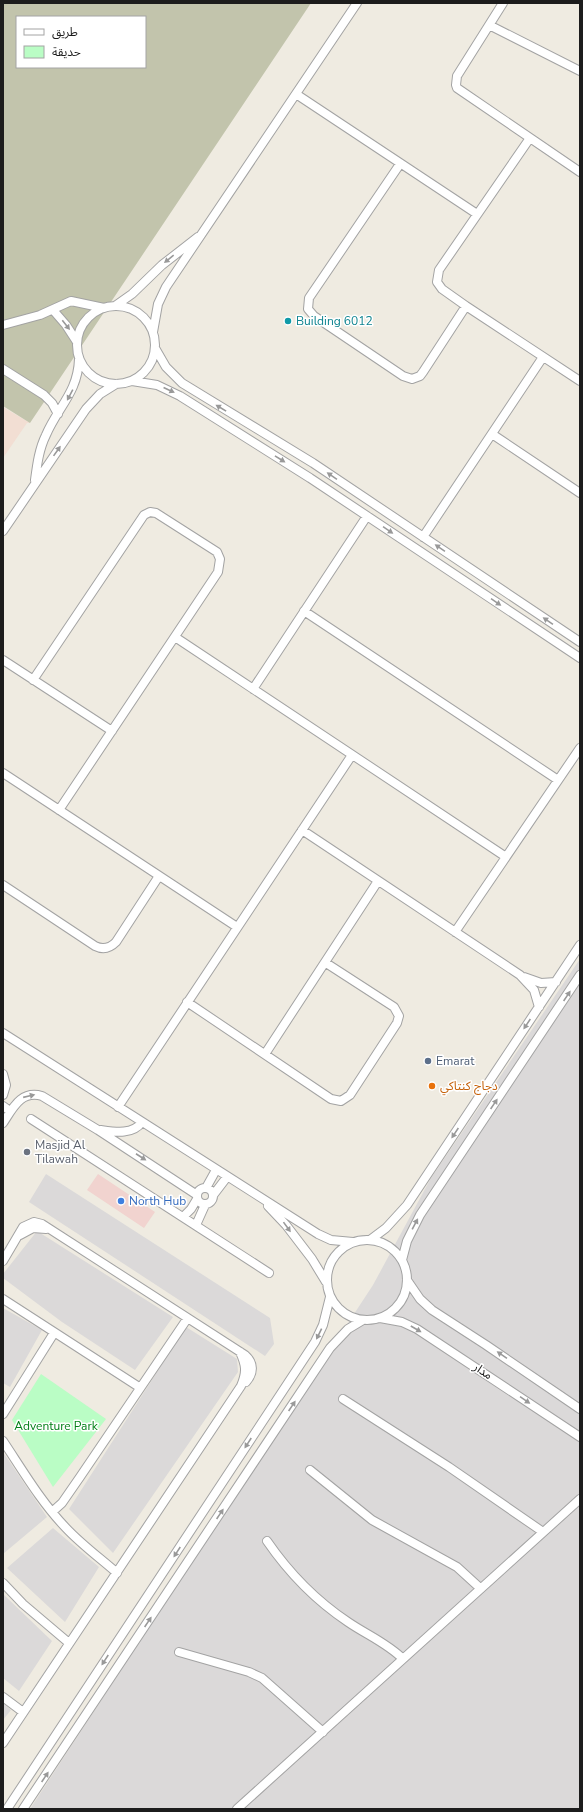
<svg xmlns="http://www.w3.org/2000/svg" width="583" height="1812" font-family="'Nunito Sans','Noto Sans Arabic',sans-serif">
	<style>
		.residential { fill: #dbd9d9 }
		.commercial { fill: #f1d3cf }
		.military { fill: #f2ded3 }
		.construction { fill: #c2c4ac; fill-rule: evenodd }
		.park { fill: #bafdc5 }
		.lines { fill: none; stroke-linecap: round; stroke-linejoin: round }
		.minor-casing { stroke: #a3a3a3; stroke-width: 10 }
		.minor { stroke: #fff; stroke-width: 8 }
		.oneway { fill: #999 }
		.culture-dot { fill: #0f9aa8; stroke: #fff; stroke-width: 1.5 }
		.service-dot { fill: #5c6f8a; stroke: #fff; stroke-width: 1.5 }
		.food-dot { fill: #e8710a; stroke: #fff; stroke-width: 1.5 }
		.worship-dot { fill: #6b7280; stroke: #fff; stroke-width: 1.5 }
		.shop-dot { fill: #3f7fe0; stroke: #fff; stroke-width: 1.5 }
		.labels { text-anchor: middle; stroke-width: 3; stroke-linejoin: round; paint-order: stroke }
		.culture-label { font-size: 12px; fill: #0d838f; stroke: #fff; text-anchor: start }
		.service-label { font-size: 12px; fill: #4e5e75; stroke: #fff; text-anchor: start }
		.food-label { font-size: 12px; fill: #c56008; stroke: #fff; text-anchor: start }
		.worship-label { font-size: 12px; fill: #5b616d; stroke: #fff; text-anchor: start }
		.shop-label { font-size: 12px; fill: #366cbe; stroke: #fff; text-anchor: start }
		.street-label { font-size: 12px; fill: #1c1c1c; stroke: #fff }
		.park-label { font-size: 12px; fill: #038118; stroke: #fff }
	</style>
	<rect width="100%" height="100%" fill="#efebe1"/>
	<path class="residential" d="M580,959V1809H30L373,1285L431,1178Z
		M46,1174L270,1318L274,1344L265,1356L29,1202Z
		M37,1231L173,1317L135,1370L62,1322L3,1278V1274Z
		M3,1308L42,1330L10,1387L3,1383Z
		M186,1327L237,1359L238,1372L113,1553L69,1509Z
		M3,1452L47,1517L3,1554Z
		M53,1528L99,1567L65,1622L7,1568Z
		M3,1594L52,1641L19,1691L3,1678Z
		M3,1703L11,1710L3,1720Z"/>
	<path class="commercial" d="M98,1174L155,1212L144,1228L87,1190Z"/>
	<path class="military" d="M3,407L30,423H27L3,458Z"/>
	<path class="construction" d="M3,3H311L30,423L3,406ZM17,17H145V67H17Z"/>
	<path class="park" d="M41,1374L106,1419L53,1487L12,1420Z"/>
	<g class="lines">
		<g class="minor-casing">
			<path id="minor" d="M503,3L457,76L456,85L457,88L580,172
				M489,25L580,71
				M296,94L477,214
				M530,138L439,270L437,282L442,289L466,306L580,381
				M400,164L309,298L308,309L314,316L403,376L412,379L420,376L423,372L466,306
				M77 345a39 39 0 1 1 78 0a39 39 0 1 1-78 0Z
				M115,306L132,294L162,265L198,237
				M53,310L66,325L77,342
				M3,325L40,315L71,301L104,308
				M153,332L158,304L166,287L357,3
				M155,348L166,367L182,383L313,463L580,642
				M3,369L44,395L52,403L58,414
				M132,381L157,385L180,396L310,478L580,658
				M492,434L580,493
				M35,480C37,465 39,449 46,435C58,407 78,392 79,359
				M3,531L86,409L100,394L116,384
				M423,537L543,357
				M304,611L558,780
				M175,637L506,857
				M3,660L112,731
				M33,680L144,515L150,512L156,513L217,552L220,559L218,572L59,810
				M253,689L367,516
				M3,773L237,927
				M302,830L520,975L534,990L539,1007
				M3,885L95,946C103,950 110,948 116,942L159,876
				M455,932L580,748
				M524,977L541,983L556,982
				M187,1002L331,1099L341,1101L350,1095L397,1023L399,1016L394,1007L326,963
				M3,1033L318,1234L331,1240L353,1242
				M265,1054L378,881
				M3,1074L6,1085L3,1095
				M3,1106L10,1111
				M118,1107L352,755
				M31,1119L269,1273
				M3,1123C13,1108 21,1090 42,1096L98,1130L197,1195
				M101,1130C115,1132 133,1135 142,1122
				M197 1196a8 8 0 1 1 16 0a8 8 0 1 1-16 0Z
				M206,1188L216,1170
				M214,1194L227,1177
				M268,1206L286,1225L312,1259L326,1282
				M183,1217L191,1209L197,1199
				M196,1225L205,1205
				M20,1235L33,1228L46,1229
				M327 1280a40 40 0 1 1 80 0a40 40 0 1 1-80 0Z
				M370,1240L386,1228L407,1205L580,945
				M402,1260L407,1241L420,1215L580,975
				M3,1261L23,1227L34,1222L42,1224L245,1355C254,1363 254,1373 246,1382
				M407,1280L420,1299L432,1310L486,1345L580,1409
				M3,1299L139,1387
				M380,1318L402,1322L417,1329L580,1437
				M343,1399L449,1467L543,1532
				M3,1414L54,1333
				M3,1441C23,1471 41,1502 66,1528C82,1545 100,1558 117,1573
				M310,1470L372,1520L457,1567L480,1588
				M52,1512L62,1503L80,1477L187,1319
				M267,1541C289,1573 315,1600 348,1622C367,1635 387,1643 403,1659
				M3,1583L23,1604L69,1643
				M179,1652L249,1672L262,1678L323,1732
				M3,1697L23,1712
				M3,1743L241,1386C247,1372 246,1365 240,1352
				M7,1809L315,1342L323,1325L330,1297
				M23,1809L330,1348L348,1329L363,1320
				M237,1809L580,1499"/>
		</g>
		<use href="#minor" class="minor"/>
	</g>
	<defs><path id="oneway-solid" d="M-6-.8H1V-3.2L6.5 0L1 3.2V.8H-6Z"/></defs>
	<g class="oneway">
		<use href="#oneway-solid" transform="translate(169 259) rotate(141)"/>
		<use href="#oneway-solid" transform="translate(66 325) rotate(52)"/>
		<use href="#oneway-solid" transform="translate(169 390) rotate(25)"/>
		<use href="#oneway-solid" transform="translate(70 395) rotate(118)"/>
		<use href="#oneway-solid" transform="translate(221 408) rotate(-149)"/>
		<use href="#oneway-solid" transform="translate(57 451) rotate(-55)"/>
		<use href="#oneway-solid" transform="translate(280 459) rotate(32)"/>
		<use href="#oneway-solid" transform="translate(332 476) rotate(-146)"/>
		<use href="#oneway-solid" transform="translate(388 530) rotate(34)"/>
		<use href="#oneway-solid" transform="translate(440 548) rotate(-146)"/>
		<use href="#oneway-solid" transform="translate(496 602) rotate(34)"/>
		<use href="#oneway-solid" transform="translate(548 621) rotate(-146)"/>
		<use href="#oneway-solid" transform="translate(567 996) rotate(-56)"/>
		<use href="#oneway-solid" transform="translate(527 1024) rotate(124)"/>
		<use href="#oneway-solid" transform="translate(29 1096) rotate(-13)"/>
		<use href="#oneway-solid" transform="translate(494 1104) rotate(-56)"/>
		<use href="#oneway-solid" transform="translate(455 1133) rotate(124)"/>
		<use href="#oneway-solid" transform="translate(141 1157) rotate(33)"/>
		<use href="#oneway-solid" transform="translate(415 1224) rotate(-62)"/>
		<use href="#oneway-solid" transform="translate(287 1227) rotate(54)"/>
		<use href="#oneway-solid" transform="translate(416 1329) rotate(30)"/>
		<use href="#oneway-solid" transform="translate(319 1334) rotate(116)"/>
		<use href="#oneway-solid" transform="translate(502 1355) rotate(-146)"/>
		<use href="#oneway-solid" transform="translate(525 1400) rotate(34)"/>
		<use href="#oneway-solid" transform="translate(292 1406) rotate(-56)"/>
		<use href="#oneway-solid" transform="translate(248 1443) rotate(123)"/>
		<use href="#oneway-solid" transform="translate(220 1514) rotate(-56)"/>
		<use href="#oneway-solid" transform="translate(177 1552) rotate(123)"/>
		<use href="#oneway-solid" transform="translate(148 1622) rotate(-56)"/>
		<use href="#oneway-solid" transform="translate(105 1660) rotate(123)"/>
		<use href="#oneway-solid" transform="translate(45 1777) rotate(-56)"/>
	</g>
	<circle class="culture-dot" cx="288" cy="321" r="4"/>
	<circle class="service-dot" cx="428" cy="1061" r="4"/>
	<circle class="food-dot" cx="432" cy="1086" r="4"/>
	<circle class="worship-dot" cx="27" cy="1152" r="4"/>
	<circle class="shop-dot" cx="121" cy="1201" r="4"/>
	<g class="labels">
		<g class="culture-label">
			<text x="296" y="325">Building 6012</text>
		</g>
		<g class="service-label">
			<text x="436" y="1065">Emarat</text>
		</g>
		<g class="food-label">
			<text x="440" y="1090">دجاج كنتاكي</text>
		</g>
		<g class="worship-label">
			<text x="35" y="1149">Masjid Al<tspan x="35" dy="14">Tilawah</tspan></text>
		</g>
		<g class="shop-label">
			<text x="129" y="1205">North Hub</text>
		</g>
		<g class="street-label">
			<text transform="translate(483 1371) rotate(34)" y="4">مدار</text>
		</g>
		<g class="park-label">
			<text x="56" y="1430">Adventure Park</text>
		</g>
	</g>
	<rect width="583" height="1812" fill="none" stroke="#1c1c1c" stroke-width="8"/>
	<rect x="16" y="16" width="130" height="52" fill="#ffffff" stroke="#a4a4a4"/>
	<rect x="24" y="29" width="20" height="6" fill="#ffffff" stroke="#a4a4a4"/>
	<text x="52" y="36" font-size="12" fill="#1c1c1c">طريق</text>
	<rect x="24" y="46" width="20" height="12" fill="#bafdc5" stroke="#a4a4a4"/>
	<text x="52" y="56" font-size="12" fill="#1c1c1c">حديقة</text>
</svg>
